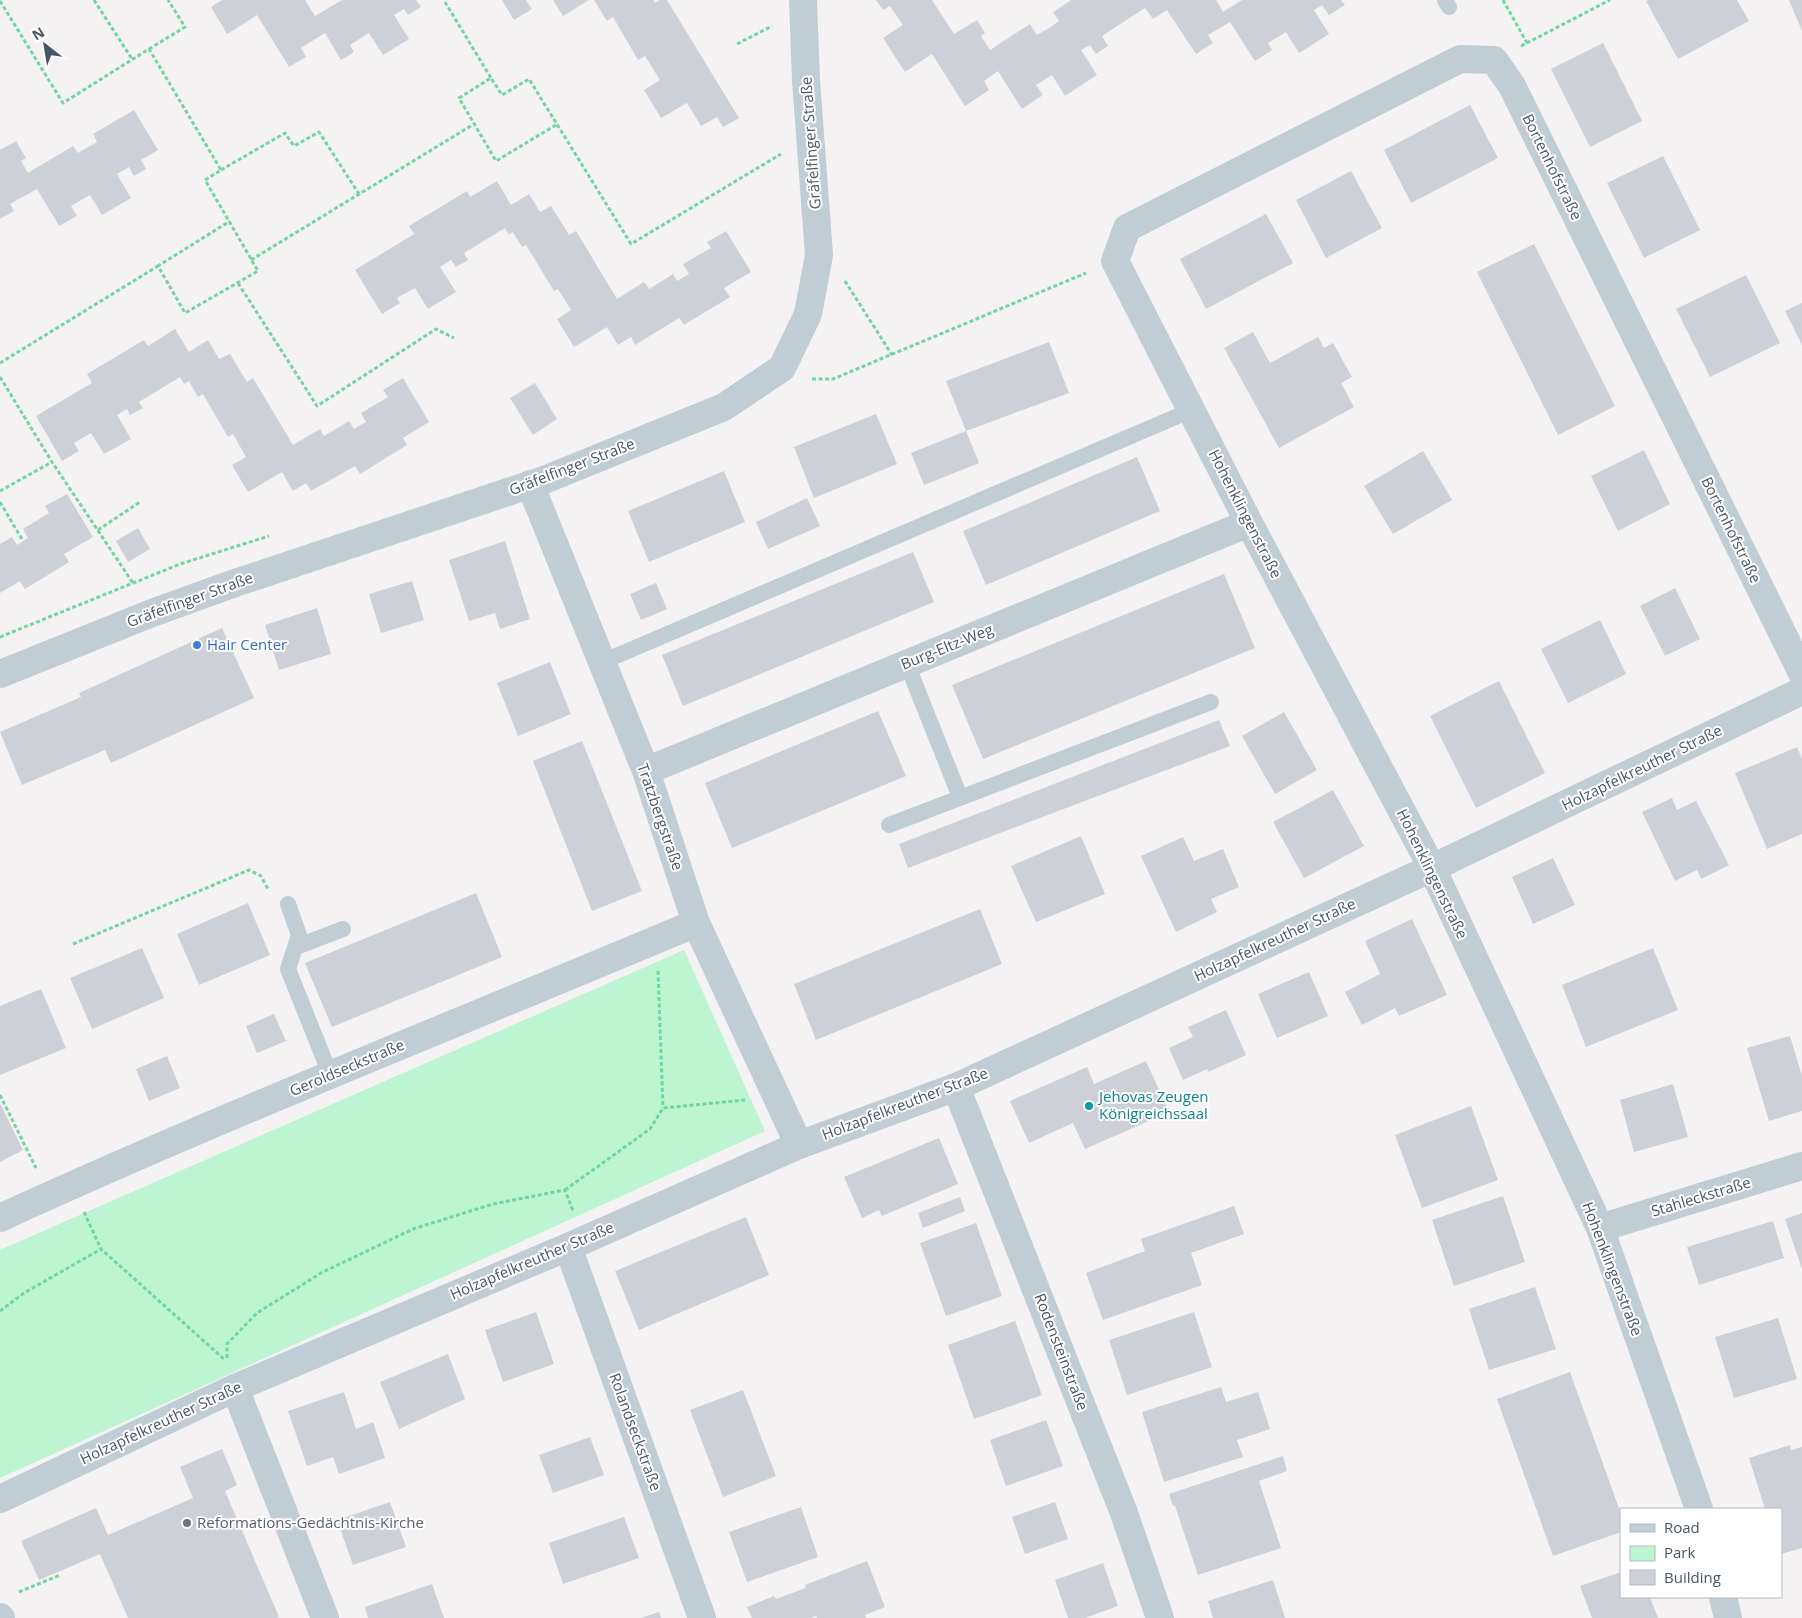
<svg xmlns="http://www.w3.org/2000/svg" width="1802" height="1618" font-family="'Open Sans',sans-serif">
	<style>
		.green { fill: #bdf4d1 }
		.building { fill: #cdd1d7 }
		.lines { fill: none; stroke-linecap: round; stroke-linejoin: round }
		.path { stroke: #71d6a1; stroke-width: 3; stroke-dasharray: 4 2.5; stroke-linecap: butt }
		.service { stroke: #c1cdd4; stroke-width: 16 }
		.minor { stroke: #c1cdd4; stroke-width: 28 }
		.shop-dot { fill: #3f7fe0; stroke: #fff; stroke-width: 2 }
		.culture-dot { fill: #0f9aa8; stroke: #fff; stroke-width: 2 }
		.worship-dot { fill: #6b7280; stroke: #fff; stroke-width: 2 }
		.labels { text-anchor: middle; stroke-width: 4; stroke-linejoin: round; paint-order: stroke }
		.street-label { font-size: 15px; fill: #475662; stroke: #fff }
		.shop-label { font-size: 15px; fill: #366cbe; stroke: #fff; text-anchor: start }
		.culture-label { font-size: 15px; fill: #0d838f; stroke: #fff; text-anchor: start }
		.worship-label { font-size: 15px; fill: #5b616d; stroke: #fff; text-anchor: start }
	</style>
	<rect width="100%" height="100%" fill="#f4f2f2"/>
	<path class="green" d="M684,950L765,1131L0,1478V1250Z"/>
	<path class="building" d="M222,0H305L315,16L342,0H416L421,7L408,15L404,9L394,15L409,39L383,55L369,33L350,45L354,52L341,60L325,33L301,48L306,57L289,67L257,15L227,34L211,7Z
		M502,0H526L532,9L514,20Z
		M553,0H589L563,16Z
		M594,0H653L655,3L660,0H667L739,118L723,127L717,117L701,126L687,103L661,118L644,90L660,80L645,56L638,60L613,17L607,21Z
		M876,0H932L954,34L977,20L985,33L981,36L990,50L1030,24L1037,35L1049,28L1059,21L1053,12L1071,0H1216L1223,12L1242,0H1341L1345,5L1329,15L1322,5L1314,10L1329,34L1299,53L1286,32L1268,43L1272,50L1255,61L1230,22L1208,35L1213,43L1196,54L1167,10L1153,19L1145,8L1102,36L1108,46L1096,54L1090,45L1081,50L1097,75L1065,96L1052,75L1036,85L1043,95L1022,109L998,71L984,81L989,90L965,106L932,54L905,72L883,38L903,25L890,6L883,10Z
		M1649,0H1737L1749,21L1678,59L1646,1Z
		M1789,0H1802V31Z
		M1603,43L1642,121L1590,147L1551,69Z
		M1470,105L1498,158L1411,203L1384,150Z
		M134,110L158,150L141,160L146,169L134,176L129,167L117,174L131,198L102,215L90,195L71,206L77,216L59,226L37,189L10,204L14,211L0,219V150L16,141L26,158L21,161L28,173L73,146L78,153L97,142L93,134Z
		M1663,156L1700,230L1644,258L1607,183Z
		M1351,171L1382,228L1326,258L1296,200Z
		M497,181L511,205L529,194L540,212L551,206L569,235L576,231L617,299L644,282L649,289L673,274L677,281L689,274L683,264L711,248L707,242L726,231L751,272L724,288L730,297L684,325L679,318L635,345L631,337L618,345L607,327L574,347L557,319L571,310L558,289L554,291L526,245L522,247L513,232L509,235L505,228L464,253L468,260L456,267L451,260L440,267L456,292L428,309L415,288L397,298L400,303L382,314L355,270L414,234L409,226L467,191L470,197Z
		M1266,214L1293,263L1206,309L1180,259Z
		M1534,244L1615,406L1558,435L1477,272Z
		M1746,275L1780,343L1710,377L1676,309Z
		M1802,303V345L1785,311Z
		M175,329L189,352L208,340L219,359L230,354L247,382L253,378L293,445L320,429L324,436L349,421L354,429L366,422L361,413L388,397L383,390L403,378L429,422L403,438L407,445L360,474L355,466L311,491L306,483L293,491L282,472L248,492L232,465L246,457L233,434L228,437L203,394L198,397L189,381L184,384L180,377L139,402L143,408L130,415L127,409L117,415L131,439L104,454L91,433L74,443L79,451L62,461L36,416L92,383L87,374L144,340L148,346Z
		M1253,332L1270,363L1318,337L1324,348L1333,343L1352,377L1341,383L1354,407L1279,448L1224,348Z
		M1049,342L1069,393L966,431L946,381Z
		M535,383L557,419L533,435L510,398Z
		M876,414L897,464L814,498L794,447Z
		M966,431L979,463L924,485L911,453Z
		M1644,450L1670,504L1618,531L1591,476Z
		M1423,451L1452,500L1393,534L1364,486Z
		M1137,457L1160,511L986,585L963,531Z
		M724,471L745,522L649,562L628,511Z
		M67,494L93,537L64,554L69,562L25,589L20,581L0,593V544L12,537L17,545L28,538L23,529L49,513L45,506Z
		M807,498L820,526L768,549L756,522Z
		M138,528L150,549L128,562L116,541Z
		M505,541L530,619L500,629L495,613L469,621L449,560Z
		M913,552L934,602L683,706L662,655Z
		M1224,574L1255,648L983,759L952,685Z
		M412,581L424,620L381,633L369,594Z
		M656,583L667,609L641,620L630,594Z
		M1675,588L1700,639L1665,656L1640,606Z
		M317,608L331,654L279,670L265,625Z
		M1600,620L1626,674L1568,703L1541,649Z
		M222,628L254,698L111,763L105,750L22,785L0,732L81,697L79,693Z
		M550,662L571,714L518,736L497,683Z
		M1499,681L1545,773L1476,808L1430,716Z
		M878,711L906,776L732,848L705,783Z
		M1284,712L1317,770L1275,794L1242,736Z
		M1219,720L1230,746L908,868L899,844Z
		M582,741L642,891L592,911L533,761Z
		M1797,747L1802,759V834L1767,849L1735,773Z
		M1333,790L1364,846L1304,878L1273,822Z
		M1672,798L1677,810L1696,801L1729,865L1701,879L1697,870L1675,881L1642,812Z
		M1081,836L1105,894L1036,922L1011,866Z
		M1183,837L1194,861L1223,849L1239,887L1211,899L1217,912L1176,932L1141,856Z
		M1553,858L1575,905L1533,924L1512,877Z
		M476,893L502,957L332,1027L305,963Z
		M248,903L270,955L199,985L177,934Z
		M980,909L1002,964L816,1040L794,984Z
		M1412,919L1447,995L1399,1016L1395,1008L1362,1025L1345,992L1380,974L1365,941Z
		M142,948L164,998L92,1029L70,978Z
		M1653,948L1678,1010L1586,1047L1562,985Z
		M1309,972L1328,1016L1277,1038L1258,994Z
		M41,989L66,1048L0,1075V1006Z
		M1226,1010L1246,1055L1208,1072L1207,1069L1183,1080L1169,1048L1193,1037L1188,1027Z
		M274,1014L286,1041L257,1053L246,1026Z
		M1790,1036L1802,1076V1111L1769,1121L1747,1048Z
		M167,1056L180,1088L149,1101L136,1069Z
		M1146,1061L1169,1112L1085,1149L1073,1123L1029,1143L1010,1101L1087,1067L1094,1084Z
		M1673,1084L1688,1137L1634,1152L1620,1100Z
		M0,1103L23,1150L0,1162Z
		M1471,1106L1498,1180L1422,1208L1395,1135Z
		M939,1138L958,1184L882,1216L879,1210L862,1218L844,1177Z
		M1503,1196L1525,1262L1454,1286L1432,1220Z
		M960,1197L965,1211L923,1228L918,1213Z
		M1234,1206L1244,1234L1191,1253L1202,1285L1103,1320L1086,1273L1145,1251L1141,1239Z
		M1802,1213V1269L1785,1219Z
		M746,1217L769,1275L639,1330L615,1271Z
		M1773,1221L1784,1258L1699,1285L1687,1247Z
		M976,1223L1002,1296L946,1316L920,1243Z
		M1535,1287L1556,1349L1489,1370L1469,1309Z
		M536,1312L554,1364L503,1382L485,1330Z
		M1194,1312L1212,1367L1127,1395L1109,1340Z
		M1778,1318L1797,1379L1734,1398L1715,1337Z
		M1015,1321L1042,1395L974,1419L948,1345Z
		M448,1354L465,1399L399,1429L380,1382Z
		M1570,1372L1621,1514V1532L1553,1556L1497,1399Z
		M1221,1387L1226,1402L1258,1392L1270,1429L1237,1440L1243,1457L1164,1482L1142,1412Z
		M743,1390L776,1476L723,1497L690,1410Z
		M344,1392L356,1429L373,1422L385,1458L339,1474L333,1457L307,1466L288,1411Z
		M1046,1420L1063,1466L1006,1486L990,1440Z
		M590,1437L604,1475L553,1493L539,1455Z
		M1790,1445L1791,1450L1802,1447V1548L1781,1554V1509H1765L1749,1458Z
		M222,1449L237,1485L225,1491L279,1617L276,1618H128L100,1554L39,1580L21,1541L96,1508L108,1535L193,1498L180,1467Z
		M1283,1456L1287,1471L1259,1481L1281,1548L1198,1575L1175,1506H1173L1169,1494Z
		M390,1502L406,1547L353,1565L337,1520Z
		M1055,1502L1068,1539L1025,1554L1012,1517Z
		M801,1507L818,1557L747,1582L729,1532Z
		M624,1517L639,1558L563,1584L549,1543Z
		M867,1561L885,1607L865,1615L866,1618H817L816,1616L810,1618H752L747,1607L774,1596L776,1599L806,1588L805,1585Z
		M1103,1563L1118,1606L1085,1618H1068L1055,1580Z
		M1621,1572V1597H1650L1658,1618H1592L1580,1586Z
		M1273,1580L1285,1618H1213L1208,1601Z
		M432,1584L444,1618H368L365,1607Z
		M659,1612L661,1618H641Z"/>
	<g class="lines">
		<path class="path" d="M94,0L132,59
			M1503,0L1527,43
			M0,1L63,103L149,49L221,170L205,180L258,271L185,313L158,266L230,221
			M445,2L491,78
			M737,44L772,26
			M1521,46L1610,0
			M149,49L185,27L168,0
			M556,125L496,161L459,98L491,78L502,95L529,79L631,244L781,154
			M221,170L285,133L294,146L319,132L359,194
			M251,260L474,124
			M845,281L892,355
			M238,283L317,406L436,329L454,338
			M0,363L158,266
			M0,377L52,462L133,583
			M812,379H833L1086,273
			M0,491L52,462
			M0,502L23,541
			M98,530L140,502
			M0,637L180,564L269,536
			M73,944L249,870L261,876L268,889
			M658,971L663,1108
			M0,1095L36,1168
			M565,1190L650,1129L663,1108L745,1100
			M84,1212L101,1249L225,1360
			M0,1311L24,1293L101,1249
			M227,1358V1344L257,1313L321,1273L413,1229L493,1204L565,1190L573,1211
			M19,1592L60,1575"/>
		<path class="service" d="M1445,0L1449,7
			M602,662L1192,410
			M907,664L960,797
			M889,825L1211,702
			M288,904L299,935L288,969L330,1074
			M296,947L343,929"/>
		<path class="minor" d="M530,484L646,771L696,923L799,1145
			M0,674L152,613L235,583L544,480L724,407L782,368L808,314L819,255L806,80L803,0
			M646,771L1249,523
			M956,1087L1124,1513L1160,1618
			M0,1218C229,1113 464,1021 696,923
			M1600,1228L1802,1166
			M568,1247L702,1618
			M235,1388L325,1618
			M0,1499L235,1388L568,1247L799,1145L956,1087L1432,868L1802,691
			M1699,1509L1600,1228L1432,868L1249,523L1115,261L1127,228L1460,59L1494,60L1512,86L1802,673
			M1723,1597L1728,1618
			M0,1617L1,1618"/>
	</g>
	<circle class="shop-dot" cx="197" cy="645" r="5"/>
	<circle class="culture-dot" cx="1089" cy="1106" r="5"/>
	<circle class="worship-dot" cx="187" cy="1523" r="5"/>
	<g class="labels">
		<g class="street-label">
			<text transform="translate(811 143) rotate(-94)" y="5">Gräfelfinger Straße</text>
			<text transform="translate(1552 167) rotate(64)" y="5">Bortenhofstraße</text>
			<text transform="translate(572 467) rotate(-21)" y="5">Gräfelfinger Straße</text>
			<text transform="translate(1245 514) rotate(63)" y="5">Hohenklingenstraße</text>
			<text transform="translate(1731 530) rotate(64)" y="5">Bortenhofstraße</text>
			<text transform="translate(190 600) rotate(-20)" y="5">Gräfelfinger Straße</text>
			<text transform="translate(947 647) rotate(-22)" y="5">Burg-Eltz-Weg</text>
			<text transform="translate(1642 768) rotate(-26)" y="5">Holzapfelkreuther Straße</text>
			<text transform="translate(660 817) rotate(71)" y="5">Tratzbergstraße</text>
			<text transform="translate(1432 874) rotate(64)" y="5">Hohenklingenstraße</text>
			<text transform="translate(1275 940) rotate(-25)" y="5">Holzapfelkreuther Straße</text>
			<text transform="translate(347 1068) rotate(-23)" y="5">Geroldseckstraße</text>
			<text transform="translate(905 1104) rotate(-21)" y="5">Holzapfelkreuther Straße</text>
			<text transform="translate(1701 1197) rotate(-17)" y="5">Stahleckstraße</text>
			<text transform="translate(532 1261) rotate(-23)" y="5">Holzapfelkreuther Straße</text>
			<text transform="translate(1612 1269) rotate(69)" y="5">Hohenklingenstraße</text>
			<text transform="translate(1061 1352) rotate(69)" y="5">Rodensteinstraße</text>
			<text transform="translate(161 1423) rotate(-25)" y="5">Holzapfelkreuther Straße</text>
			<text transform="translate(635 1432) rotate(70)" y="5">Rolandseckstraße</text>
		</g>
		<g class="shop-label">
			<text x="207" y="650">Hair Center</text>
		</g>
		<g class="culture-label">
			<text x="1099" y="1102">Jehovas Zeugen<tspan x="1099" dy="17">Königreichssaal</tspan></text>
		</g>
		<g class="worship-label">
			<text x="197" y="1528">Reformations-Gedächtnis-Kirche</text>
		</g>
	</g>
	<rect x="1620" y="1508" width="162" height="90" fill="#ffffff" stroke="#b5bbc0"/>
	<rect x="1630" y="1524" width="25" height="8" fill="#c1cdd4" stroke="#b5bbc0"/>
	<text x="1664" y="1533" font-size="15" fill="#475662">Road</text>
	<rect x="1630" y="1546" width="25" height="15" fill="#bdf4d1" stroke="#b5bbc0"/>
	<text x="1664" y="1558" font-size="15" fill="#475662">Park</text>
	<rect x="1630" y="1570" width="25" height="15" fill="#cdd1d7" stroke="#b5bbc0"/>
	<text x="1664" y="1583" font-size="15" fill="#475662">Building</text>
	<g transform="translate(45 45) rotate(329)" stroke="#ffffff" stroke-width="4" paint-order="stroke">
	<path d="M0-4L9 19L0 12L-9 19Z" fill="#475662"/>
	<text y="-8" font-size="14" font-weight="bold" text-anchor="middle" fill="#475662">N</text>
	</g>
</svg>
